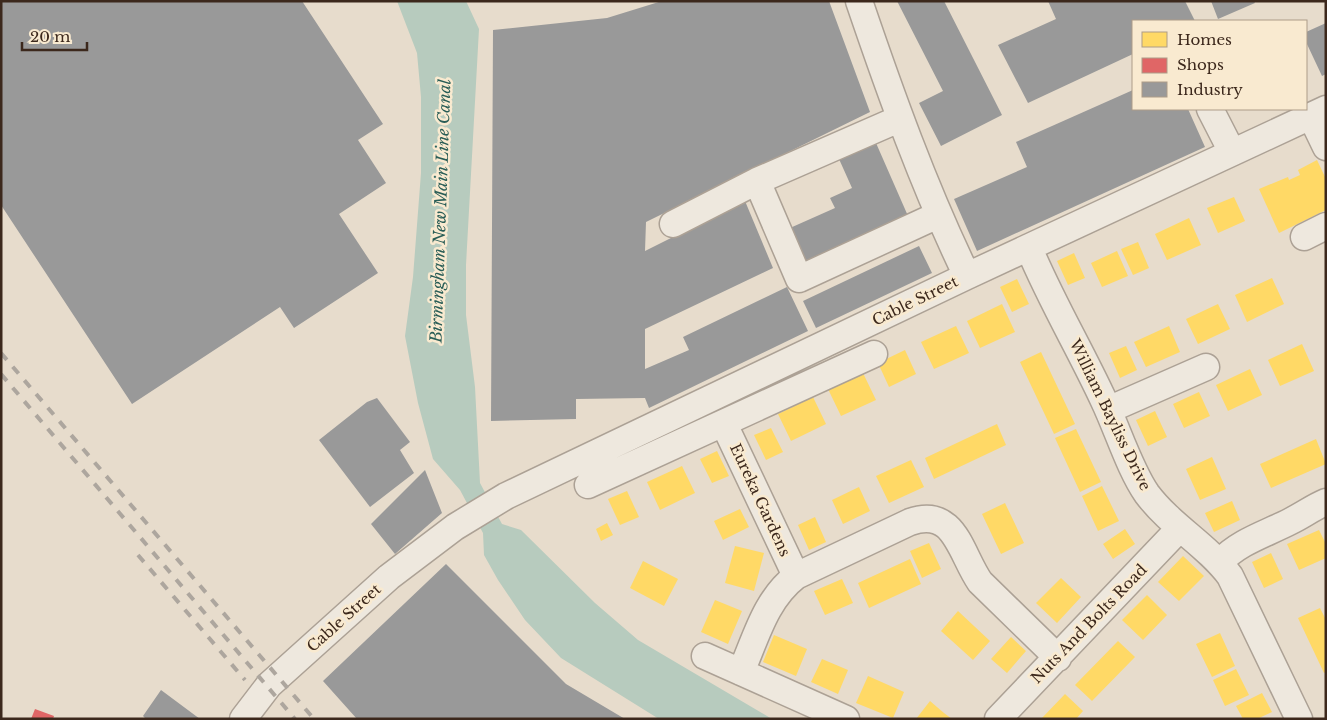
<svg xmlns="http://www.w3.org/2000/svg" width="1327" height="720" font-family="'Libre Baskerville',serif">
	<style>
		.water { fill: #b7cbbe }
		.homes { fill: #ffd966 }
		.shops { fill: #e06666 }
		.industry { fill: #999 }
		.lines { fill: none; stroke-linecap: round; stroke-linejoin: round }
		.minor-casing { stroke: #aca195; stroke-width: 29 }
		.minor { stroke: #eee8de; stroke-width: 26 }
		.rail { stroke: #ada69e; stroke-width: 4; stroke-dasharray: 9 9; stroke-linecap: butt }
		.labels { text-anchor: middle; stroke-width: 5; stroke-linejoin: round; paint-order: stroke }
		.street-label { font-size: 15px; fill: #3c281c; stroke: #f9ead0 }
		.water-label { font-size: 16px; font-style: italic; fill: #295d56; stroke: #f9ead0 }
	</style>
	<rect width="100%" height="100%" fill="#e7dccc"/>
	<path class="water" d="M397,1H466L479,29L466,265V315L475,387L480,483L502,524L521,530L595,603L638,640L772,719H659L561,658L525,620L498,580L484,555L483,533L460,490L433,459L418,403L405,336L413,277L421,173V97L417,53Z"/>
	<path class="homes" d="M1317,160L1326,179V210L1279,233L1259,189L1288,177L1289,180L1300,175L1298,170Z
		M1234,197L1245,221L1218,233L1207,208Z
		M1189,218L1201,245L1167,260L1155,234Z
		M1138,242L1149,268L1133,275L1121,249Z
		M1117,251L1128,276L1102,287L1091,263Z
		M1074,253L1085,278L1068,285L1057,261Z
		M1272,278L1284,304L1247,322L1235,295Z
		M1017,279L1029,304L1012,312L1000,287Z
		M1002,304L1015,332L980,348L967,321Z
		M1218,304L1230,329L1198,344L1186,319Z
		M956,326L969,353L934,369L921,342Z
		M1169,326L1180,352L1146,367L1134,342Z
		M1302,344L1314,371L1280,386L1268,360Z
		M1126,346L1137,370L1120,378L1109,353Z
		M905,350L916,374L889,387L878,363Z
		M1041,352L1075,424L1054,434L1020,362Z
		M1250,369L1262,395L1228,411L1216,385Z
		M863,373L876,400L841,416L828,389Z
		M1199,392L1210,416L1184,428L1173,404Z
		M813,397L826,424L791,441L778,414Z
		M1155,411L1167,437L1148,446L1136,420Z
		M997,424L1006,445L934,479L925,458Z
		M771,428L783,452L766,460L754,435Z
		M1076,429L1101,482L1080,492L1055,438Z
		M1316,439L1326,464L1271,488L1260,464Z
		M717,451L729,476L712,483L700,459Z
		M1212,457L1226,489L1200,500L1186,469Z
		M911,460L924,487L889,503L876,476Z
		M682,466L695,493L660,510L647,482Z
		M1102,486L1119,521L1098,531L1082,496Z
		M859,487L870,511L843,524L832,500Z
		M627,491L639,517L620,525L608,499Z
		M1232,501L1240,520L1214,532L1205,513Z
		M1005,503L1024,543L1001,554L982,514Z
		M740,509L749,527L723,540L714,521Z
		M815,517L826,542L809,550L798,525Z
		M607,523L613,535L601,541L596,529Z
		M1125,529L1135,544L1113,559L1103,544Z
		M1319,530L1326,544V558L1299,570L1287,544Z
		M929,543L941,569L922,578L910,551Z
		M735,546L764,553L754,591L725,583Z
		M1271,553L1283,579L1264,588L1252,562Z
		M1183,556L1204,576L1179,601L1158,582Z
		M910,559L921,584L869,608L858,583Z
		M643,561L678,579L664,606L630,588Z
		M1061,578L1081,597L1057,623L1036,603Z
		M842,579L853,603L825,615L814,591Z
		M1147,595L1167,615L1143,640L1122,620Z
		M715,600L742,611L728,644L701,632Z
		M1320,608L1326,620V672L1324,673L1298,618Z
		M958,611L990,641L973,660L941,631Z
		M1220,633L1235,666L1212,677L1196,644Z
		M774,635L807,649L796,676L763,662Z
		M1011,637L1026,651L1007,673L991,659Z
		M1118,641L1135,657L1092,701L1075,685Z
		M822,659L848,670L838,694L811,682Z
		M1236,669L1249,695L1225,706L1213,680Z
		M868,676L904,692L893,718L856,703Z
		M1262,693L1272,712L1257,719H1243L1236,706Z
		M1065,694L1083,711L1076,719H1041Z
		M930,701L944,713L952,719H916Z"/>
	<path class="shops" d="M35,709L54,716L53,719H31Z"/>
	<path class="industry" d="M1,1H302L383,124L358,140L386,183L339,214L378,273L294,328L280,307L132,404L1,205Z
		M662,1H829L870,112L646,222L645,251L745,201L773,268L645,329V369L689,350L683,337L787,287L808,331L649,408L645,398L576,399V419L491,421L493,30L607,18Z
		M897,1H944L1002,115L941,146L919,103L943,91Z
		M1048,1H1185L1195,21H1133V54L1028,103L998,45L1056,19Z
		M1211,1H1254L1255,3L1218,19Z
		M1326,23V74L1322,76L1306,42V32Z
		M1133,90V109H1188L1205,147L977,251L954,199L1027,167L1016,142Z
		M876,143L908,216L805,262L790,228L835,208L830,198L852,188L839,159Z
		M919,246L932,273L816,328L803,301Z
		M377,398L410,442L400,450L414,473L370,507L319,440L367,402Z
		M425,470L442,513L395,554L371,524Z
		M446,564L566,684L625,719H357L323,681Z
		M161,690L200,719H146L143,716Z"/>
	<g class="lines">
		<g class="minor-casing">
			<path id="minor" d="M859,1C891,95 924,187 967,276
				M1210,109L1232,152
				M1311,116L1326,147
				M757,181L799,279L938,215
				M673,224L757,181L899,119
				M1304,237L1326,226
				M1029,248C1051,301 1080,349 1104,401C1117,428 1130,470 1147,494C1171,526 1207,545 1230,576L1299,719
				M1108,410L1206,367
				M724,424L796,576C765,600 756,638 741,672
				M588,485L874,354
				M1220,562C1240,541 1266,534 1291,521C1303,515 1314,507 1326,502
				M796,576L910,522C955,506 960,553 980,582L1058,658
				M705,656L846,719
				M243,719L269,685L389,577L455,527L506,496L967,276L1326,109
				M998,719L1179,529"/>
		</g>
		<use href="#minor" class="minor"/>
		<path class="rail" d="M1,353L314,719
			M1,374L295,719
			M138,555L245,680"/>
	</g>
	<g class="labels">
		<g class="street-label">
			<text transform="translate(915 301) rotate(-26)" y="5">Cable Street</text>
			<text transform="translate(1110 415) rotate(64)" y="5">William Bayliss Drive</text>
			<text transform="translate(760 500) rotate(65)" y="5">Eureka Gardens</text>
			<text transform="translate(344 618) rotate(-42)" y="5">Cable Street</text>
			<text transform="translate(1089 624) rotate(-46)" y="5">Nuts And Bolts Road</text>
		</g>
		<g class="water-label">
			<text transform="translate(440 211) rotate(-88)" y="6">Birmingham New Main Line Canal</text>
		</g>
	</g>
	<rect width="1327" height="720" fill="none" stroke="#3c281c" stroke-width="5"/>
	<rect x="1132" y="20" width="175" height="90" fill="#f9ead0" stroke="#ad9c88"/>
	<rect x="1142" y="32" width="25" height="15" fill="#ffd966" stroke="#ad9c88"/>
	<text x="1177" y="45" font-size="15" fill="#3c281c">Homes</text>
	<rect x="1142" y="58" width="25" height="15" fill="#e06666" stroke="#ad9c88"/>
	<text x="1177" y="70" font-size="15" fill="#3c281c">Shops</text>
	<rect x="1142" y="82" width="25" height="15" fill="#999999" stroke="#ad9c88"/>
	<text x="1177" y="95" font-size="15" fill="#3c281c">Industry</text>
	<path d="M22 42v8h65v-8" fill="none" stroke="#3c281c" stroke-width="2.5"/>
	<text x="30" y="42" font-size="15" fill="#3c281c" stroke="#f9ead0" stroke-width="4" paint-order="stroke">20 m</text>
</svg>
